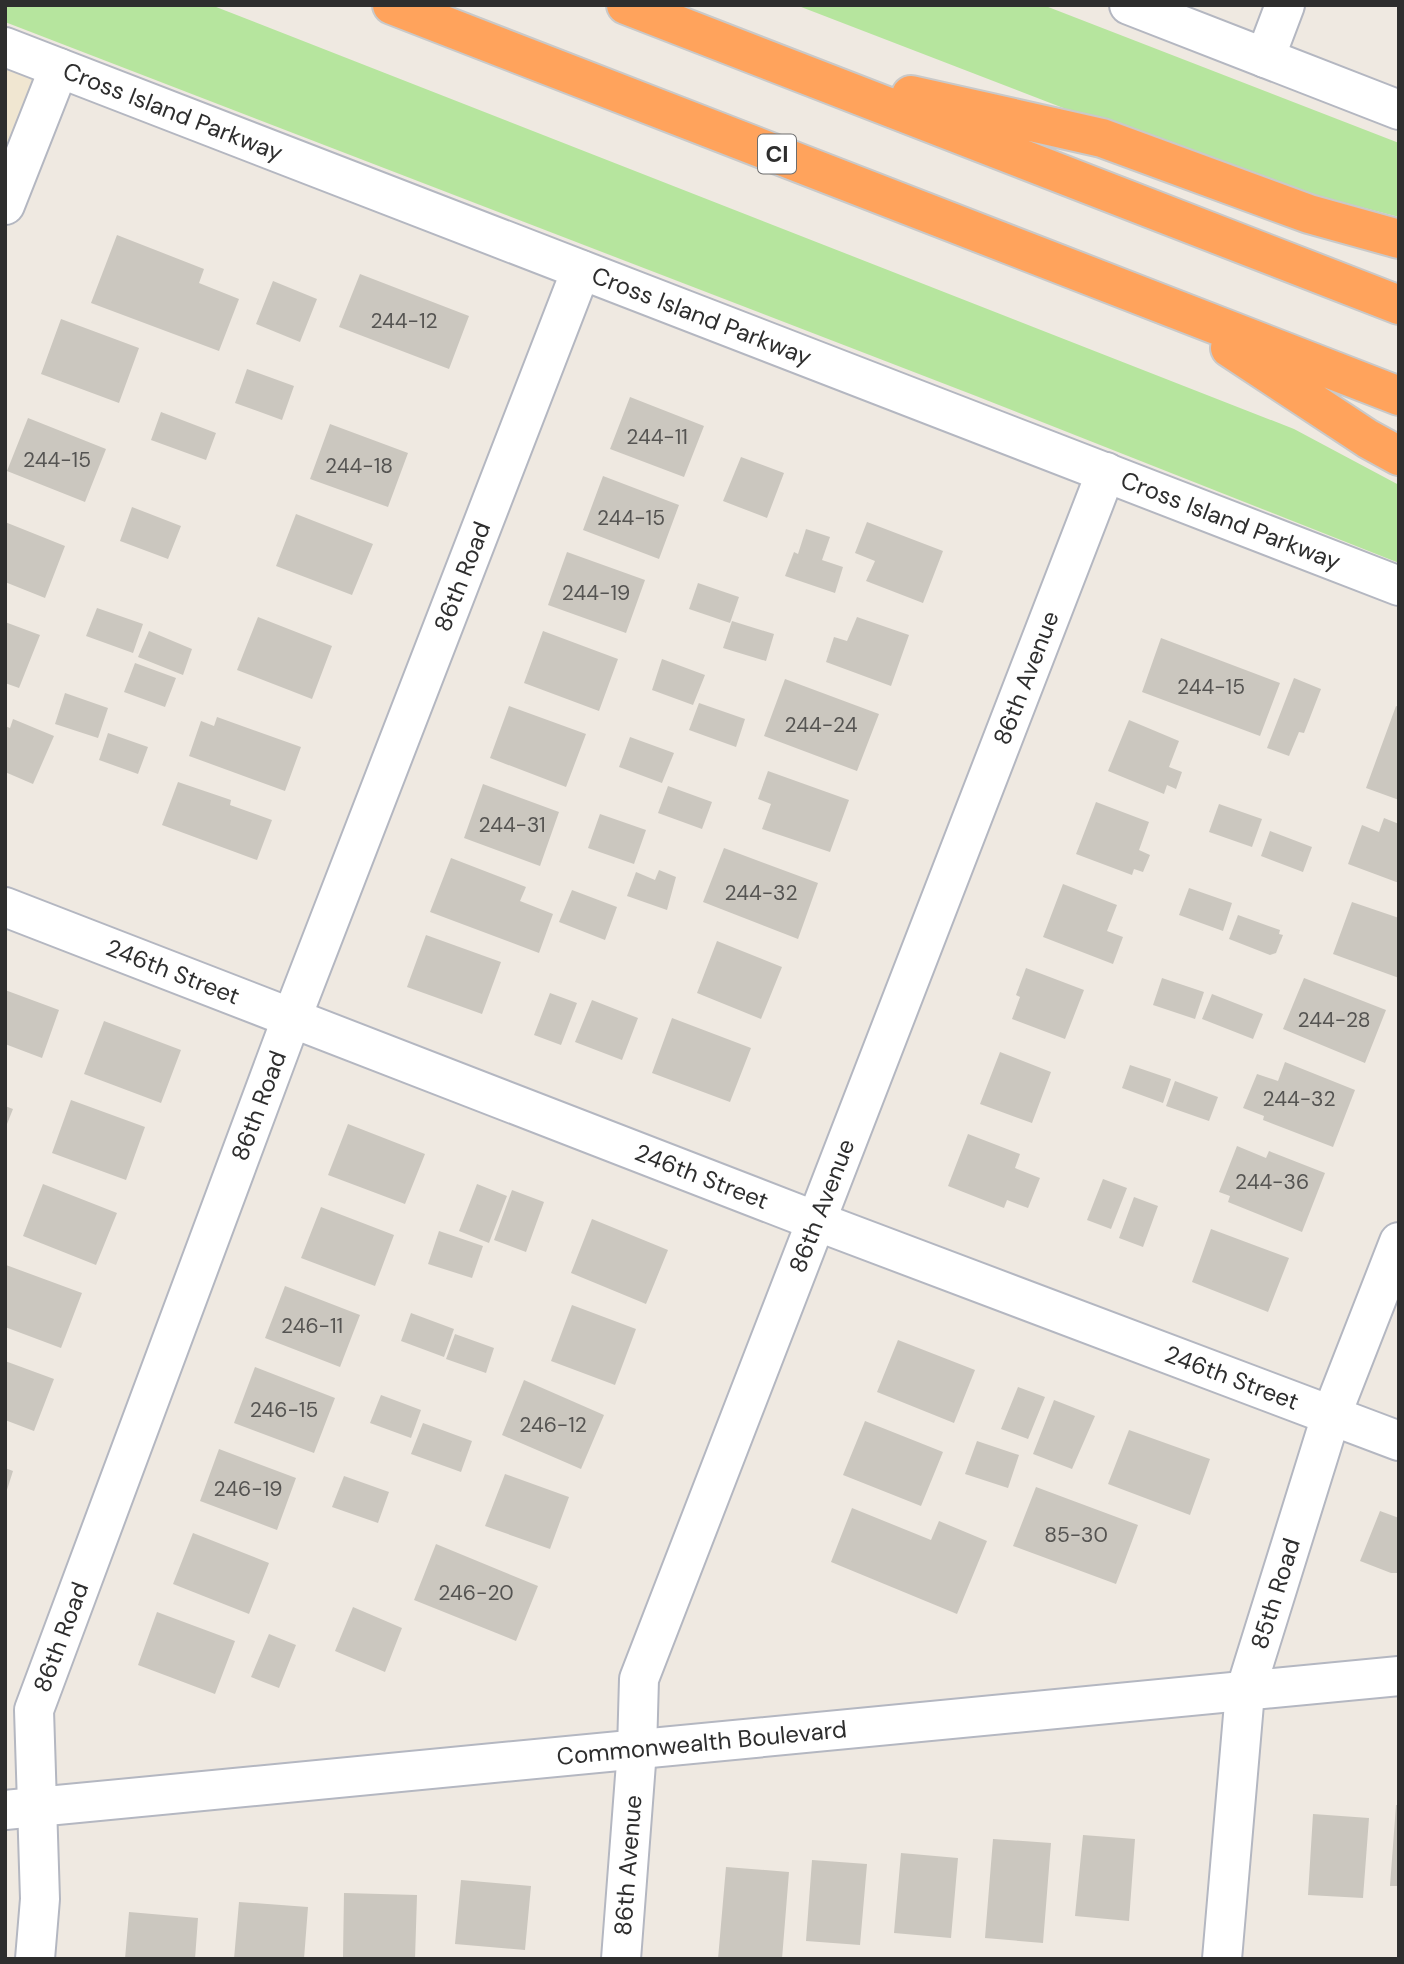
<svg xmlns="http://www.w3.org/2000/svg" width="1404" height="1964" font-family="'DM Sans',sans-serif">
	<style>
		.education { fill: #f0e6d1 }
		.green { fill: #b6e59e }
		.building { fill: #cbc7bf }
		.lines { fill: none; stroke-linecap: round; stroke-linejoin: round }
		.minor-casing { stroke: #b4b7c1; stroke-width: 42 }
		.tertiary-casing { stroke: #b4b7c1; stroke-width: 42 }
		.motorway-casing { stroke: #c9c9c9; stroke-width: 42 }
		.minor { stroke: #fff; stroke-width: 38 }
		.tertiary { stroke: #fff; stroke-width: 38 }
		.motorway { stroke: #ffa35c; stroke-width: 38 }
		.labels { text-anchor: middle; stroke-width: 5; stroke-linejoin: round; paint-order: stroke }
		.number-label { font-size: 21px; fill: #555452 }
		.shield { fill: #fff; stroke: #6d6d6d; stroke-width: 2 }
		.shield-label { font-size: 23px; font-weight: bold; fill: #2e2e2e }
		.street-label { font-size: 24px; fill: #2e2e2e; stroke: #fff }
	</style>
	<rect width="100%" height="100%" fill="#efe9e1"/>
	<path class="education" d="M5,47L59,68L5,199Z"/>
	<path class="green" d="M5,5H211L1294,429L1399,485V563L976,396L5,22Z
		M796,5H1043L1399,143V217L1237,175Z"/>
	<path class="building" d="M117,235L204,269L199,283L239,299L219,351L91,303Z
		M360,274L469,316L449,369L339,327Z
		M273,281L317,299L300,342L256,324Z
		M61,319L139,348L119,403L41,374Z
		M247,369L294,386L282,420L235,403Z
		M630,397L704,426L684,477L610,449Z
		M161,412L216,433L206,460L151,440Z
		M28,418L106,449L85,502L7,471Z
		M330,424L408,453L388,507L310,479Z
		M741,457L784,473L767,518L723,501Z
		M603,476L679,505L659,559L583,530Z
		M132,507L181,526L168,559L120,541Z
		M296,514L373,544L352,595L276,566Z
		M5,522L65,546L45,598L5,582Z
		M867,522L943,551L923,603L866,581L875,561L855,553Z
		M806,529L830,537L822,560L843,567L835,593L785,576L794,552L798,554Z
		M567,552L645,580L626,633L548,605Z
		M698,583L739,597L730,623L689,609Z
		M97,608L143,624L133,653L86,636Z
		M258,617L332,646L312,699L237,670Z
		M857,617L909,635L891,686L826,662L834,637L847,641Z
		M732,621L774,634L766,661L723,648Z
		M5,622L40,635L19,688L5,683Z
		M149,631L192,649L183,675L138,657Z
		M543,631L618,659L599,711L524,683Z
		M1161,638L1280,683L1260,736L1142,692Z
		M662,659L705,675L693,705L652,690Z
		M135,663L176,678L165,707L124,692Z
		M1294,678L1321,689L1304,733L1299,732L1289,756L1267,748Z
		M785,679L879,714L857,771L764,736Z
		M65,693L108,708L98,738L55,724Z
		M699,703L745,719L736,747L689,730Z
		M509,706L586,734L566,787L490,758Z
		M1396,706L1399,707V800L1366,788Z
		M217,717L301,747L285,791L189,756L201,721L214,726Z
		M13,719L54,736L33,784L5,772V726L10,728Z
		M1129,720L1179,741L1169,767L1182,772L1176,789L1167,785L1164,794L1108,771Z
		M108,733L148,747L138,774L99,760Z
		M630,737L674,753L662,783L619,767Z
		M768,771L849,800L830,852L762,829L771,804L758,799Z
		M178,782L231,800L230,805L272,820L257,860L162,825Z
		M483,784L559,812L540,866L464,838Z
		M668,786L712,802L702,829L658,813Z
		M1096,802L1149,822L1139,850L1150,855L1143,872L1134,869L1132,875L1076,854Z
		M1219,804L1262,819L1252,847L1209,832Z
		M600,814L646,830L634,864L588,848Z
		M1384,818L1399,824V883L1348,864L1362,825L1379,832Z
		M1270,831L1312,847L1303,872L1261,856Z
		M724,848L818,883L798,939L703,902Z
		M451,858L526,887L520,901L553,914L539,953L430,912Z
		M659,870L676,877L667,910L627,896L636,872L655,880Z
		M1063,884L1117,905L1107,931L1123,937L1113,964L1043,937Z
		M1189,888L1232,903L1223,931L1179,915Z
		M572,890L617,907L605,940L559,922Z
		M1352,902L1399,918V978L1333,954Z
		M1238,915L1280,930L1279,934L1283,935L1276,953L1270,955L1229,939Z
		M426,935L501,962L482,1014L407,987Z
		M717,941L782,967L761,1019L697,993Z
		M1026,968L1084,990L1065,1039L1012,1019L1020,997L1016,995Z
		M1162,978L1204,992L1195,1019L1153,1005Z
		M1304,978L1386,1010L1365,1063L1283,1029Z
		M5,990L59,1010L42,1058L5,1044Z
		M550,993L577,1003L561,1045L534,1035Z
		M1212,994L1263,1014L1253,1039L1202,1019Z
		M592,1000L638,1018L622,1060L575,1042Z
		M672,1018L751,1048L730,1102L652,1073Z
		M104,1021L181,1050L161,1103L84,1074Z
		M1000,1052L1051,1072L1032,1123L980,1104Z
		M1285,1062L1355,1090L1333,1147L1263,1120L1264,1116L1243,1108L1257,1074L1278,1081Z
		M1130,1065L1171,1079L1163,1103L1122,1088Z
		M1175,1081L1218,1097L1209,1121L1166,1106Z
		M71,1100L145,1127L126,1180L52,1153Z
		M5,1106L13,1109L5,1129Z
		M348,1124L425,1154L405,1204L328,1175Z
		M968,1134L1020,1154L1015,1168L1040,1178L1028,1208L1007,1200L1004,1208L948,1186Z
		M1237,1146L1266,1158L1269,1151L1325,1173L1302,1232L1228,1202L1230,1196L1219,1192Z
		M1103,1179L1127,1188L1111,1229L1087,1220Z
		M43,1184L117,1213L96,1265L23,1236Z
		M477,1184L507,1196L489,1243L459,1231Z
		M512,1190L544,1202L526,1252L494,1240Z
		M1134,1197L1158,1206L1143,1247L1119,1238Z
		M321,1207L394,1235L375,1286L301,1258Z
		M592,1219L668,1250L646,1304L571,1273Z
		M1211,1229L1289,1258L1268,1312L1192,1282Z
		M439,1231L483,1246L472,1278L428,1264Z
		M6,1265L82,1293L61,1348L5,1327Z
		M285,1286L360,1315L340,1367L265,1338Z
		M572,1305L636,1329L615,1385L551,1361Z
		M411,1313L454,1329L444,1357L401,1341Z
		M455,1334L494,1348L486,1373L446,1359Z
		M898,1340L975,1370L954,1423L877,1392Z
		M5,1361L54,1379L34,1431L5,1420Z
		M255,1367L335,1398L314,1453L234,1423Z
		M524,1380L604,1415L581,1469L502,1435Z
		M1018,1387L1045,1397L1028,1439L1001,1429Z
		M381,1395L421,1410L411,1438L370,1423Z
		M1054,1400L1095,1416L1072,1469L1033,1454Z
		M865,1421L943,1452L921,1506L843,1475Z
		M423,1423L472,1441L461,1472L411,1454Z
		M1129,1430L1210,1459L1190,1515L1108,1484Z
		M977,1441L1019,1455L1008,1488L965,1474Z
		M219,1449L296,1478L277,1530L200,1501Z
		M5,1468L13,1471L6,1493H5Z
		M505,1474L569,1497L550,1549L485,1526Z
		M344,1476L389,1492L378,1523L332,1507Z
		M1036,1487L1138,1525L1116,1584L1013,1546Z
		M852,1508L931,1540L939,1521L987,1541L957,1614L831,1562Z
		M1380,1511L1399,1518V1573H1391L1360,1561Z
		M193,1533L269,1563L249,1614L173,1584Z
		M436,1544L538,1586L516,1641L414,1600Z
		M353,1607L402,1628L385,1672L335,1651Z
		M157,1612L235,1641L215,1694L138,1665Z
		M269,1634L296,1645L279,1688L251,1677Z
		M1396,1805H1399V1886H1390Z
		M1313,1814L1369,1818L1363,1898L1308,1895Z
		M1083,1835L1135,1839L1129,1921L1075,1916Z
		M993,1839L1051,1843L1043,1943L985,1938Z
		M901,1853L958,1858L951,1938L894,1933Z
		M812,1860L867,1864L860,1945L806,1941Z
		M726,1867L789,1872L782,1959H718Z
		M461,1880L531,1886L525,1950L455,1944Z
		M344,1893L417,1895L415,1959L343,1957Z
		M239,1902L308,1907L304,1959H234Z
		M129,1912L198,1918L195,1959H125Z"/>
	<g class="lines">
		<g class="minor-casing">
			<g id="minor">
				<path d="M1129,5L1399,110"/>
				<path id="s1" d="M5,47L1399,586"/>
				<path d="M1265,58L1285,5"/>
				<path d="M5,205L59,68"/>
				<path id="s2" d="M5,907L816,1221L1399,1441"/>
				<path id="s3" d="M35,1959L40,1899L34,1710L292,1017L581,270"/>
				<path id="s4" d="M621,1959L637,1750L639,1679L1106,472"/>
				<path id="s5" d="M1222,1959L1245,1692L1331,1416L1399,1242"/>
			</g>
		</g>
		<g class="tertiary-casing">
			<g id="tertiary">
				<path id="s6" d="M5,1810L1399,1676"/>
			</g>
		</g>
		<g class="motorway-casing">
			<path id="motorway" d="M392,5L1399,396
				M626,5L1399,305
				M911,95L1102,138L1309,214L1399,239
				M1230,348L1368,439L1399,456"/>
		</g>
		<use href="#minor" class="minor"/>
		<use href="#tertiary" class="tertiary"/>
		<use href="#motorway" class="motorway"/>
	</g>
	<g class="labels">
		<g class="number-label">
			<text x="404" y="328">244-12</text>
			<text x="657" y="444">244-11</text>
			<text x="57" y="467">244-15</text>
			<text x="359" y="473">244-18</text>
			<text x="631" y="525">244-15</text>
			<text x="596" y="600">244-19</text>
			<text x="1211" y="694">244-15</text>
			<text x="821" y="732">244-24</text>
			<text x="512" y="832">244-31</text>
			<text x="761" y="900">244-32</text>
			<text x="1334" y="1027">244-28</text>
			<text x="1299" y="1106">244-32</text>
			<text x="1272" y="1189">244-36</text>
			<text x="312" y="1333">246-11</text>
			<text x="284" y="1417">246-15</text>
			<text x="553" y="1432">246-12</text>
			<text x="248" y="1496">246-19</text>
			<text x="1076" y="1542">85-30</text>
			<text x="476" y="1600">246-20</text>
		</g>
		<rect class="shield" x="758" y="134.5" width="38" height="39" rx="5"/>
		<g class="shield-label">
			<text x="777" y="162">CI</text>
		</g>
		<g class="street-label">
			<text dy="8" stroke="none"><textPath href="#s1" startOffset="180">Cross Island Parkway</textPath></text>
			<text dy="8" stroke="none"><textPath href="#s1" startOffset="747">Cross Island Parkway</textPath></text>
			<text dy="8" stroke="none"><textPath href="#s1" startOffset="1314">Cross Island Parkway</textPath></text>
			<text dy="8" stroke="none"><textPath href="#s3" startOffset="1461">86th Road</textPath></text>
			<text dy="8" stroke="none"><textPath href="#s4" startOffset="1354">86th Avenue</textPath></text>
			<text dy="8" stroke="none"><textPath href="#s2" startOffset="180">246th Street</textPath></text>
			<text dy="8" stroke="none"><textPath href="#s3" startOffset="894">86th Road</textPath></text>
			<text dy="8" stroke="none"><textPath href="#s2" startOffset="747">246th Street</textPath></text>
			<text dy="8" stroke="none"><textPath href="#s4" startOffset="788">86th Avenue</textPath></text>
			<text dy="8" stroke="none"><textPath href="#s2" startOffset="1314">246th Street</textPath></text>
			<text dy="8" stroke="none"><textPath href="#s5" startOffset="371">85th Road</textPath></text>
			<text dy="8" stroke="none"><textPath href="#s3" startOffset="327">86th Road</textPath></text>
			<text dy="8" stroke="none"><textPath href="#s6" startOffset="700">Commonwealth Boulevard</textPath></text>
			<text dy="8" stroke="none"><textPath href="#s4" startOffset="94">86th Avenue</textPath></text>
		</g>
	</g>
	<rect width="1404" height="1964" fill="none" stroke="#2e2e2e" stroke-width="14"/>
</svg>
